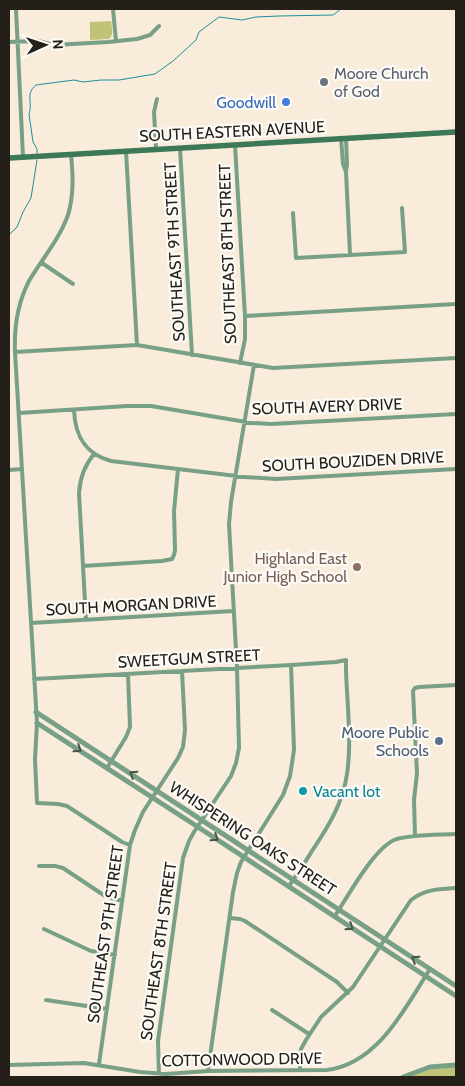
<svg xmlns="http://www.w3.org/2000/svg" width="465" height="1086" font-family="Cabin,sans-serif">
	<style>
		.green { fill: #c0c377 }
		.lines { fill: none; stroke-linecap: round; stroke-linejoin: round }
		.stream { stroke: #1a8f9f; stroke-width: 1 }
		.minor { stroke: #78a087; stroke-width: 4 }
		.tertiary { stroke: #78a087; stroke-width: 5 }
		.secondary { stroke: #3b7957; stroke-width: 5.5 }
		.oneway { stroke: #465345 }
		.worship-dot { fill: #6b7280; stroke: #fdfbf7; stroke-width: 2 }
		.shop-dot { fill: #3f7fe0; stroke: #fdfbf7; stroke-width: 2 }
		.education-dot { fill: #8d6e63; stroke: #fdfbf7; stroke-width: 2 }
		.service-dot { fill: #5c6f8a; stroke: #fdfbf7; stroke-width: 2 }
		.culture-dot { fill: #0f9aa8; stroke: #fdfbf7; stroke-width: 2 }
		.labels { text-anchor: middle; stroke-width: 4.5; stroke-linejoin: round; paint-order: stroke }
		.worship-label { font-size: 16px; fill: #5b616d; stroke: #fdfbf7; text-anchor: start }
		.shop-label { font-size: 16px; fill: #366cbe; stroke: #fdfbf7; text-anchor: end }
		.street-label { font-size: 16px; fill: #242019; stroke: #fdfbf7 }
		.education-label { font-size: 16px; fill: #785e54; stroke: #fdfbf7; text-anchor: end }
		.service-label { font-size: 16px; fill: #4e5e75; stroke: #fdfbf7; text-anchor: end }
		.culture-label { font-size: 16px; fill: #0d838f; stroke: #fdfbf7; text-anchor: start }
	</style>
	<rect width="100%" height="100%" fill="#f9ecda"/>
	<path class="green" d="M111,21C112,28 114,35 109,39L90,40V22Z
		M456,1067V1077H409L432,1069Z"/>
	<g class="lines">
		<path class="stream" d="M37,153V149L33,142L29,114C33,102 25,94 36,85L74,80L83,82L101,80H119L155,74L173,61L196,40L199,32L219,17L242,20L256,17L279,16L333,15L341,9
			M9,235L17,227L23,212L31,198L37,160"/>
		<path class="minor" d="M16,9L23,157
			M113,9L116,41
			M9,42L38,41L54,45L108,42L137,39L150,35L159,26
			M341,138L343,164L346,172
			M346,138L347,164L346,172L350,254
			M235,145L245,316V339L240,363
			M180,148L192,355
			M156,149L154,112L157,99
			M126,151L137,345
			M71,154C73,175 74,195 68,215C59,240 42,259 29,281C17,304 14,327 15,352L37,723L35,759L37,803L58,804L67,806L122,842L130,845
			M293,213L296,258L405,252L402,208
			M42,263L73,284
			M245,316L456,304
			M15,352L137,345L273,368L456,358
			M74,410C75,436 85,454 111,461L245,477L276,479L456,469
			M19,413L127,406H151L252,423L271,424L456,414
			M9,470L22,469
			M83,566L162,561L172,559L174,555L175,550L174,511L178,469
			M86,620L79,493C80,478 84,466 94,454
			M31,623L233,611
			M34,679L291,665L336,662L346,660V670C347,704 352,741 347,774C343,803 328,827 312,851C305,863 297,875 289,886
			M107,768L126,737L130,727L128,674
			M415,836L414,800L417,773L413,691L415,688L419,687L456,685
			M39,866H55L63,868L105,896L122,901
			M335,916C348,896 373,850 394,840C410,834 439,835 456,834
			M230,918L240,919L245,921L337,982L348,993
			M44,929L91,951L115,955
			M46,1000L107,1009
			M272,1010L309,1034
			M99,1064L130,845L135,830L143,812L178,758L183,747L185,730L182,671
			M9,1065L84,1063L140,1072L166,1074L208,1071L327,1070C378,1064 405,1008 430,969
			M300,1069L301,1049L306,1040L321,1017L353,987L411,900C425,889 439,889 456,888
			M208,1071L233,892L237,873L241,862L283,795L290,776L294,750L291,665
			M159,1077L158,1041L183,858L189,841L194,832L231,776L236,763L239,748L237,668L229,524L231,502L254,365"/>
		<path class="tertiary" d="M36,712L456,986
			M37,723L198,827L456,996
			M403,1077L430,1067L456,1065"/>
		<path class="secondary" d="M9,158L456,132"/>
	</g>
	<defs><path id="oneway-chevron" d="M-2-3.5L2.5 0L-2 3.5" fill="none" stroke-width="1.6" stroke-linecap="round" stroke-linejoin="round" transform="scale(1.25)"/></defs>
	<g class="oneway">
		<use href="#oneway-chevron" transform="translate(78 749) rotate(33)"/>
		<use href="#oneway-chevron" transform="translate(133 774) rotate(-147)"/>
		<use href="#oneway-chevron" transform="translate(215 838) rotate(33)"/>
		<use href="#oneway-chevron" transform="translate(350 927) rotate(34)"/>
		<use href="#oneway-chevron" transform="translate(415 959) rotate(-147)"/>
	</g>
	<circle class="worship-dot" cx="324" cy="82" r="5"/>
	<circle class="shop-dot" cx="286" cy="102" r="5"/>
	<circle class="education-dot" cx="357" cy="567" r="5"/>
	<circle class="service-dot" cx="439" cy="741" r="5"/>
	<circle class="culture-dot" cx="303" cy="791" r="5"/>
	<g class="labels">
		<g class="worship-label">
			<text x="334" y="79">Moore Church<tspan x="334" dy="18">of God</tspan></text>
		</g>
		<g class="shop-label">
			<text x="276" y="108">Goodwill</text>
		</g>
		<g class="street-label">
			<text transform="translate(232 131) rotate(-3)" y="6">SOUTH EASTERN AVENUE</text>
			<text transform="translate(174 252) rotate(-93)" y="6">SOUTHEAST 9TH STREET</text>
			<text transform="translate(227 254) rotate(-92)" y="6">SOUTHEAST 8TH STREET</text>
			<text transform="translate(327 406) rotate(-2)" y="6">SOUTH AVERY DRIVE</text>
			<text transform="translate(353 461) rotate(-3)" y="6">SOUTH BOUZIDEN DRIVE</text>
			<text transform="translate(131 605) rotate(-3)" y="6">SOUTH MORGAN DRIVE</text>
			<text transform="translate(189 658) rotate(-3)" y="6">SWEETGUM STREET</text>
			<text transform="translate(253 838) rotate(33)" y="6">WHISPERING OAKS STREET</text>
			<text transform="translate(105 934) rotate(-82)" y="6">SOUTHEAST 9TH STREET</text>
			<text transform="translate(158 951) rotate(-82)" y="6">SOUTHEAST 8TH STREET</text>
			<text transform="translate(242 1059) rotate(-1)" y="6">COTTONWOOD DRIVE</text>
		</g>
		<g class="education-label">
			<text x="347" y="564">Highland East<tspan x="347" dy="18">Junior High School</tspan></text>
		</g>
		<g class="service-label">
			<text x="429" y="738">Moore Public<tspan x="429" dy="18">Schools</tspan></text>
		</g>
		<g class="culture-label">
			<text x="313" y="797">Vacant lot</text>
		</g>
	</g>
	<rect width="465" height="1086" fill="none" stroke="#242019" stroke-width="20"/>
	<g transform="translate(45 45) rotate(87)" stroke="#fdfbf7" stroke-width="4" paint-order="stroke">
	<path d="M0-4L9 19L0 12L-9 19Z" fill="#242019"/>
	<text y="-8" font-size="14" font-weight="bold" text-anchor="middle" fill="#242019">N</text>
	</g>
</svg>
